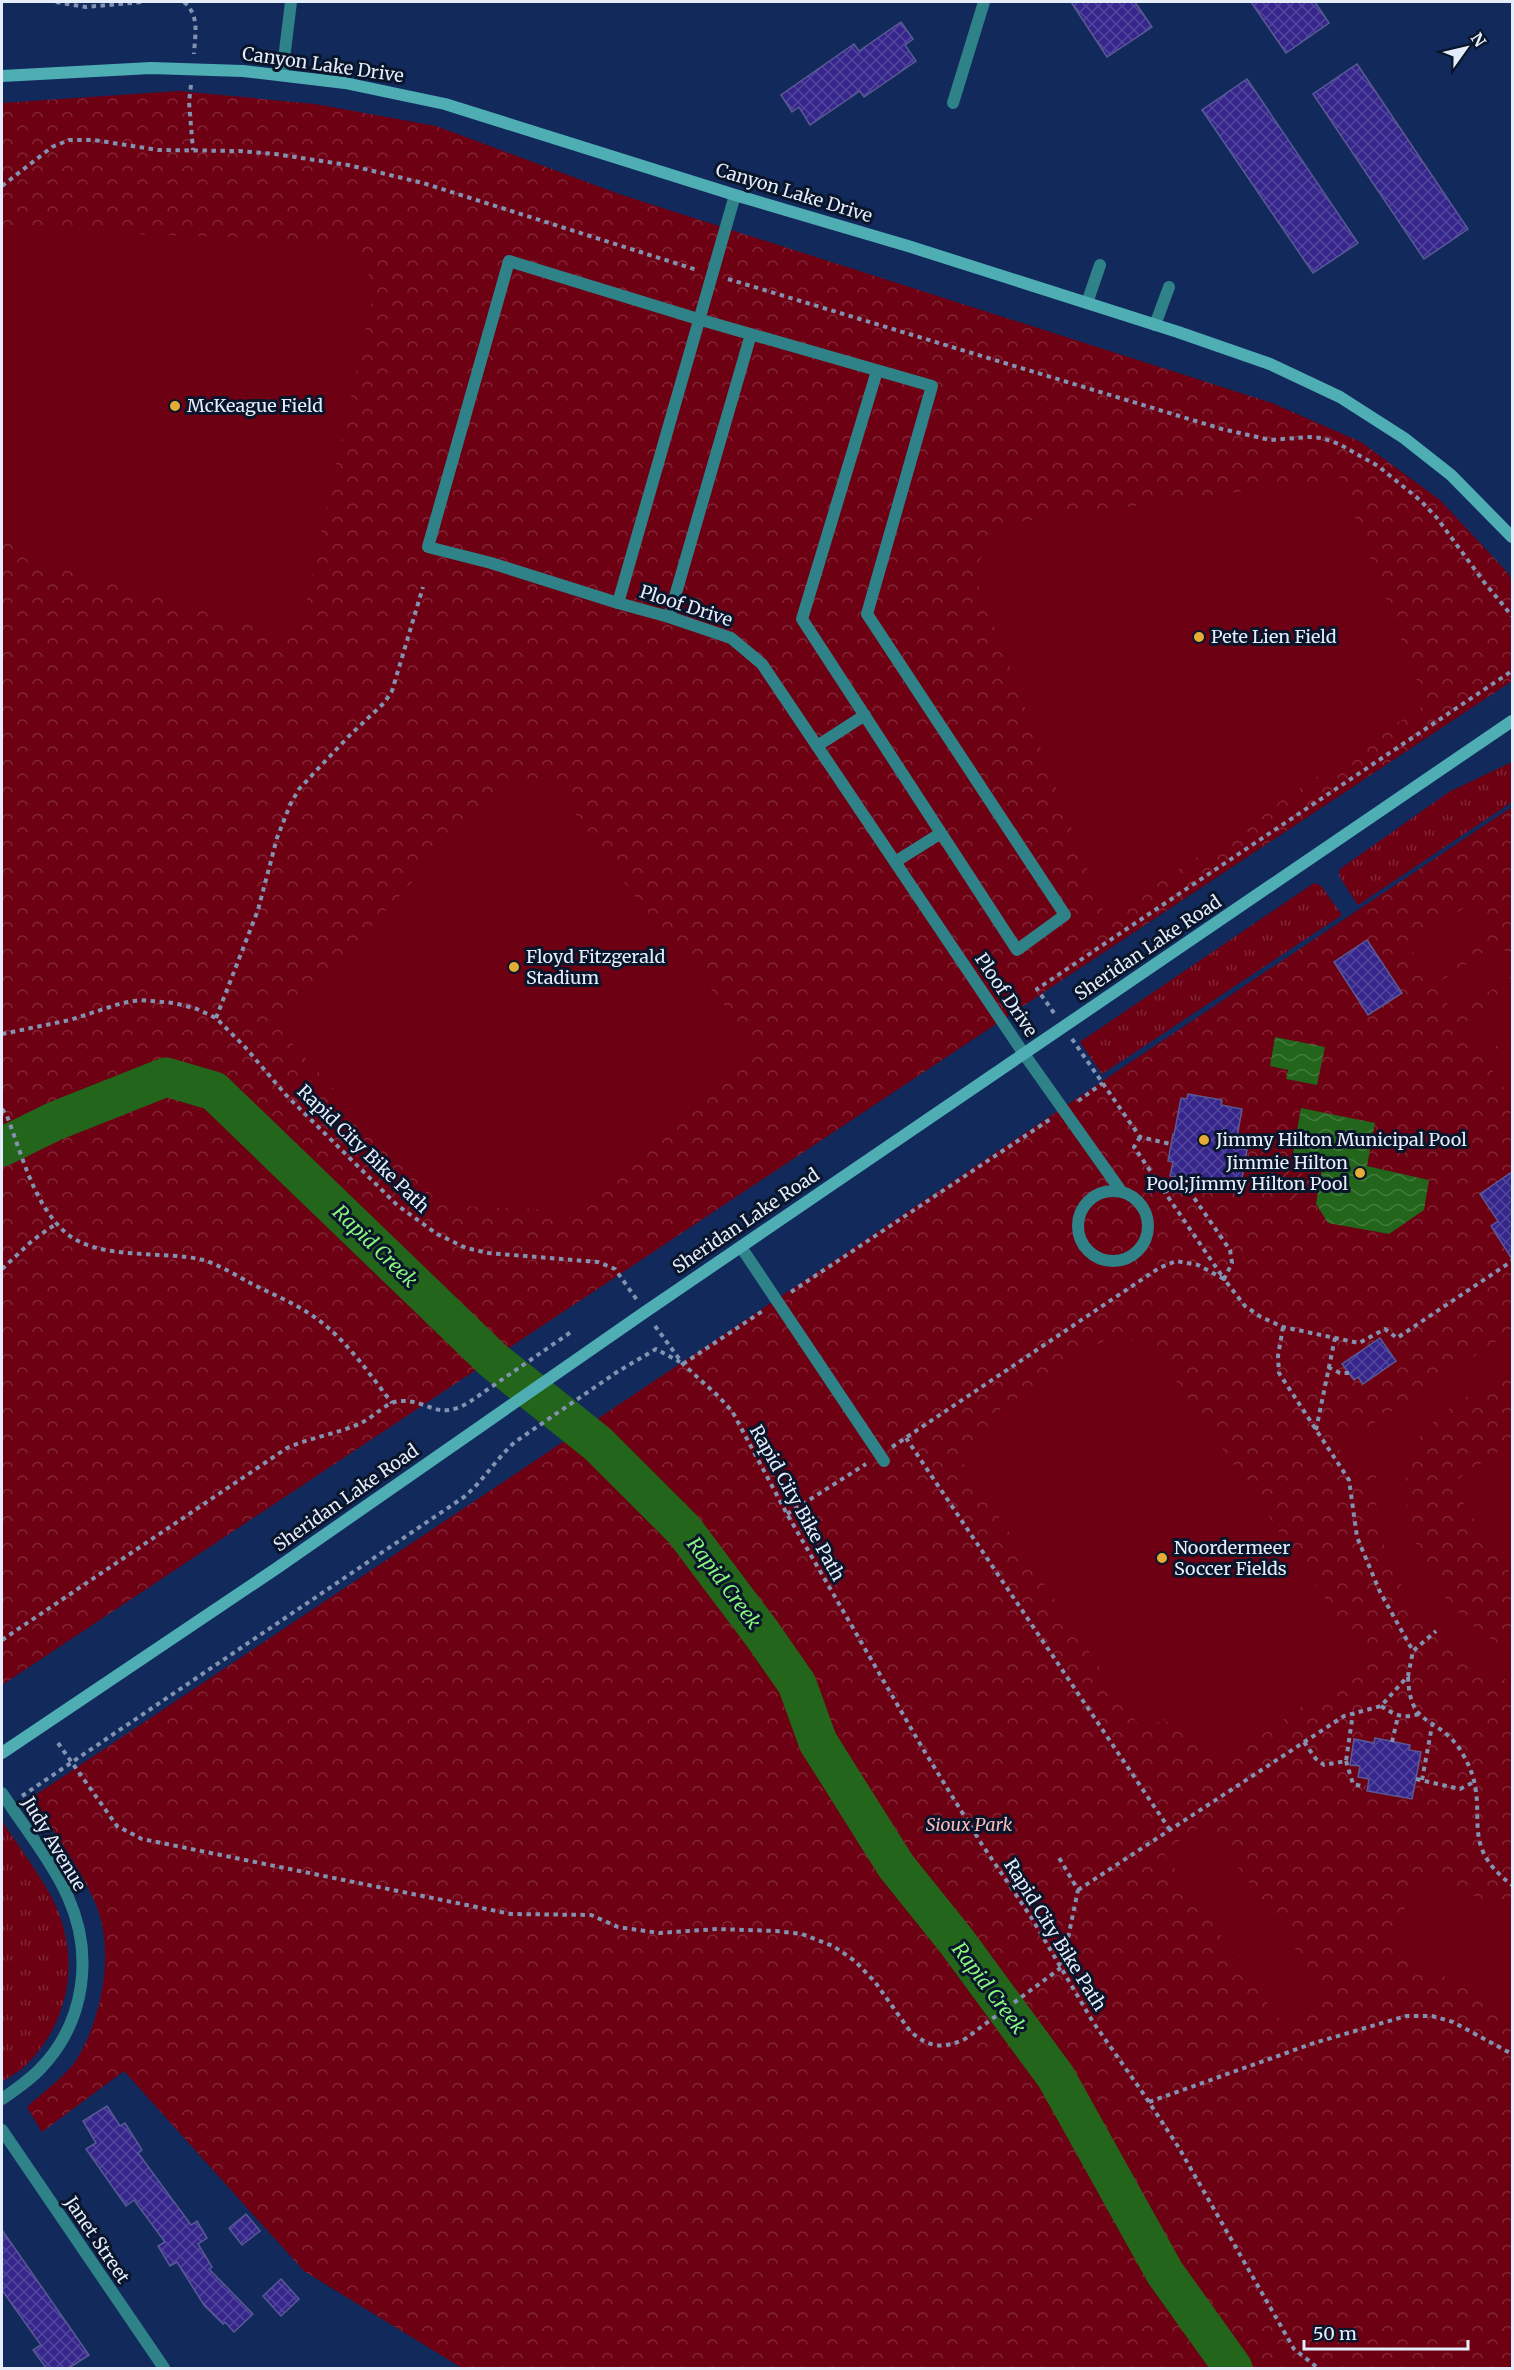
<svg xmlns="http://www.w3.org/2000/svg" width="1514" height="2370" font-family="Merriweather,serif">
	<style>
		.grass { fill: url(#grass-tufts) }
		.forest { fill: url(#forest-crowns) }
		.garden { fill: url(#garden-furrows) }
		.pitch { fill: #6d0013 }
		.water { fill: url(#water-waves) }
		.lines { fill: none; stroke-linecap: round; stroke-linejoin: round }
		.river { stroke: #22651b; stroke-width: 39 }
		.building { fill: url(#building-cross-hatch); stroke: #5a5a95; stroke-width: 1.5 }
		.path { stroke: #8392b0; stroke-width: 4; stroke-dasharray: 4.5 4.5; stroke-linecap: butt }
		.lane { stroke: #2f8288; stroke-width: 12 }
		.street { stroke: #2f8288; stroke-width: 12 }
		.secondary { stroke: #4fadb4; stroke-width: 12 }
		.poi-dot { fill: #e5ad35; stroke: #09152a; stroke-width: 2 }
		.labels { text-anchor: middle; stroke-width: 6; stroke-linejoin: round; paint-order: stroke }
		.street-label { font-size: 18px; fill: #e6edfa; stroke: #09152a }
		.poi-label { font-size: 18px; fill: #e6edfa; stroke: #09152a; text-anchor: start }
		.park-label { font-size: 18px; font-style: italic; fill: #fbbbb8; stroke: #09152a }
		.water-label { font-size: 20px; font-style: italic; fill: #88f67d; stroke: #09152a }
	</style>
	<defs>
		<pattern id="grass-tufts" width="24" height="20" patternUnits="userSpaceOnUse" patternTransform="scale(1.5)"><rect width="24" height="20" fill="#6d0013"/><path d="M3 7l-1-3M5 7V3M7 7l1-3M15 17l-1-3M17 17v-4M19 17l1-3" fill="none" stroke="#822636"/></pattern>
		<pattern id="forest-crowns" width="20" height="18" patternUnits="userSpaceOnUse" patternTransform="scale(1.5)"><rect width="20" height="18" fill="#6d0013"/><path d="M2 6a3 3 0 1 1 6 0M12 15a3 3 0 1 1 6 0" fill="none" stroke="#822636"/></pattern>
		<pattern id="garden-furrows" width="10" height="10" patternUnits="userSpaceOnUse" patternTransform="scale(1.5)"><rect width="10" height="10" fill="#6d0013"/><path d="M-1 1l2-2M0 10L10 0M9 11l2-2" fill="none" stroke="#822636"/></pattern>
		<pattern id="water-waves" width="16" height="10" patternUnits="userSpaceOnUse" patternTransform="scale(1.5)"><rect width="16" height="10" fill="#22651b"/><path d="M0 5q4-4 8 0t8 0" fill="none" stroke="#427b3d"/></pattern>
		<pattern id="building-cross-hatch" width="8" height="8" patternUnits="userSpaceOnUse" patternTransform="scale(1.5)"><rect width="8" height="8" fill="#36268c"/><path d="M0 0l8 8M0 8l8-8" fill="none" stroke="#53469d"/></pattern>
	</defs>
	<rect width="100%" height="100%" fill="#112a5b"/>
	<path class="grass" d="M1512,762V802L1358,905L1339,876L1340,869L1449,792Z
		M1314,883L1321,886L1342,915L1102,1074L1080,1042Z
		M2,1821C19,1847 40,1874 54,1902C80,1957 71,2019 28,2063C21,2071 10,2076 2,2082Z"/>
	<path class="forest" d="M179,91L315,104L436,126L619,194L1272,403L1361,442L1440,500L1508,573L1512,581V681L2,1685V103Z
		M1512,807V2368H462L304,2271L124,2071L42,2132L27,2107C40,2095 69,2073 77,2059C103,2016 116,1947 94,1900C78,1864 53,1831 31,1798Z"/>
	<path class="garden" d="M1262,1149L1268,1151L1281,1169L1309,1175L1303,1201L1289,1200L1267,1166L1259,1164Z"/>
	<path class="pitch" d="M2,230L350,241L375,287L298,639L23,557L2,525Z
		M1340,478L1426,704L1106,918L973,571L1003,524Z
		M539,778L558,790L640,904L762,1051L584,1211L441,1205L279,1029L487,799L515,779Z
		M1473,902L1493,932L1428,975L1408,945Z
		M1499,942L1512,962V976L1455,1015L1435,985Z
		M1512,992V1035L1482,1056L1462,1026Z
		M1512,1048V1091L1508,1094L1488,1064Z
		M1512,1331V1367C1484,1386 1432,1414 1416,1443C1389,1491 1419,1570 1454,1608C1470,1625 1491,1641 1512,1651V1682C1444,1655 1391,1593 1378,1519C1375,1504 1376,1489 1376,1474L1355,1472L1338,1447Z
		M1114,1334L1133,1341L1144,1334L1367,1660L1228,1759L1213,1756L1163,1719L1143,1732L959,1457L996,1433L998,1411Z
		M1512,1442V1576L1451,1484Z
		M1207,1822L1327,1995L1284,2026L1163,1852Z
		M1427,1869L1512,1917V2015L1385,1943Z"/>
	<path class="water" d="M1275,1037L1325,1047L1317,1085L1286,1079L1288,1070L1270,1066Z
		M1301,1108L1375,1123L1367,1166L1429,1180L1424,1210L1389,1234L1328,1223L1316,1204L1323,1161L1293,1154Z"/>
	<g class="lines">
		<path class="river" d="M2,1147L55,1121L166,1077L214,1091L493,1360L598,1444L684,1530L763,1635L797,1684L818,1742L896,1866L957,1942L1056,2077L1165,2273L1233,2368"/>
	</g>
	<path class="building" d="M1071,2H1135L1152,27L1107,57Z
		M1251,2H1315L1329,23L1286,53Z
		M901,22L913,39L905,45L916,61L864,97L860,91L810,125L799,107L792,112L781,95L854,44L859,51Z
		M1357,64L1468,229L1424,259L1313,94Z
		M1247,79L1358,243L1313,273L1202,110Z
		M1367,940L1402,993L1368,1015L1334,962Z
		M1188,1094L1222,1100L1221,1105L1242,1109L1235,1148L1247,1150L1240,1189L1170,1176L1173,1162L1168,1161L1173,1134L1174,1135L1181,1098L1187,1099Z
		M1512,1172V1259L1491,1226L1498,1221L1480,1194Z
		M1380,1338L1396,1361L1363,1384L1358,1377L1354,1380L1342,1364Z
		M1375,1738L1410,1745L1409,1750L1421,1752L1412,1799L1367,1791L1369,1779L1358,1777L1360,1766L1350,1765L1354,1739L1374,1743Z
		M107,2106L120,2126L125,2123L142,2150L138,2153L191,2225L197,2221L207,2238L198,2244L212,2267L209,2269L253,2314L234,2332L225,2322L223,2324L204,2305L177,2262L170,2266L158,2246L165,2242L134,2200L126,2206L86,2149L96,2143L83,2121Z
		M246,2214L260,2231L242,2245L229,2228Z
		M2,2230L89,2355L69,2368H46L33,2350L41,2345L2,2290Z
		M281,2279L299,2299L281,2316L263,2296Z"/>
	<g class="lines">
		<path class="path" d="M56,2L86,7L142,2
			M184,2C200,16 195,34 194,54
			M191,85L189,102L193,150
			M2,186L52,147L69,140H94L158,150L239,151L275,154L348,165L423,183L697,270
			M728,279L1222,429L1270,440L1309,437L1322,438L1339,444L1378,466L1421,501L1437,518L1484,582L1512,616
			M1054,1013L1037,989L1512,671
			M216,1018L258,910L277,838L290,805L299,789L349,736L384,703L392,691L423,587
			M2,1034L70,1020L122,1003L140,1000L174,1003L197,1009L216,1018L245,1047L286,1095L397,1205L437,1234L466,1248L488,1253L598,1262L615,1269L637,1300
			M1072,1039L1140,1137L1171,1144
			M1078,1101L1103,1083
			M2,1109L7,1116C22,1155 34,1205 66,1233C99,1261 163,1250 203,1260C220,1265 237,1276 252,1284C272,1294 294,1303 313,1316C345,1338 368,1372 392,1403
			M1140,1137L1134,1147L1224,1279L1232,1263L1230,1250L1190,1192L1178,1183
			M1165,1192L1178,1183L1179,1178
			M2,1269L33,1240L57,1223
			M791,1292L1052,1118
			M655,1326L683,1364L717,1395L732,1411L787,1514L923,1749L981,1843L1031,1917L1093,2022L1145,2096L1179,2148L1294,2349L1318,2368
			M1283,1327L1278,1356L1279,1373L1349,1480L1357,1537L1380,1592L1413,1651
			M683,1364L764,1310
			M1328,1367L1340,1373H1349
			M1316,1430L1335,1338
			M906,1438L1170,1830
			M892,1447L1159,1268L1176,1261L1198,1265L1224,1279L1245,1306L1261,1317L1283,1327L1359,1343L1385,1329L1397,1338L1512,1261
			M787,1514L866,1464
			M2,1640L287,1448C311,1437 338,1434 361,1423C374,1417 387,1401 401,1401C430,1400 436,1421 468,1403L571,1332
			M1408,1677C1410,1726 1432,1715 1456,1744C1461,1750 1465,1758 1468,1764C1491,1813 1456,1843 1512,1885
			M1381,1706C1395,1715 1402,1719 1419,1714
			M1304,1742L1316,1759L1324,1765L1346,1761L1353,1713
			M1392,1742L1398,1716
			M58,1743L117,1826L142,1839L511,1914L591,1915L618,1927L659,1933L717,1929L776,1931L802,1934L833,1946L855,1961L875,1982L910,2031C929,2048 943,2049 965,2039L1062,1967L1078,1890L1058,1856
			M1346,1761L1353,1784L1365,1787
			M1416,1779L1460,1789L1474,1782
			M1422,1780L1432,1726
			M22,1796L464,1497C483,1481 496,1459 515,1442L617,1372L656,1349L680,1362
			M1078,1890L1344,1716L1381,1706L1408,1676L1413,1651L1436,1631
			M1149,2102L1314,2043L1406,2016H1432L1453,2022L1512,2054"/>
		<path class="lane" d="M282,75L291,2
			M618,603L491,563L428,547L509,261L698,319L932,386L867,614L1065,915L1017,950L802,619L877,371
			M669,617L751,334
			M817,746L865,715
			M895,862L941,833
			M1024,1054L1121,1191
			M1078 1226a35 35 0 1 1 70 0a35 35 0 1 1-70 0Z
			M741,1247L884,1461"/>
		<path class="street" d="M953,103L984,2
			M735,195L618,603L669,617L731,638L762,664L1024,1054
			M1087,303L1100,265
			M1155,325L1169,287
			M2,1793C24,1827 51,1860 68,1897C94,1955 85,2022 41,2068C30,2080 15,2090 2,2099
			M2,2130L164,2368"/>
		<path class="secondary" d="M2,76L151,68L243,71L345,83L445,104L735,195L908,246L1178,332L1270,364L1340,397L1404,438L1451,475L1512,537
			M2,1753L277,1568L645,1312L1512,721"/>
	</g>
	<g class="poi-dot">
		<circle cx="175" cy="406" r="6"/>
		<circle cx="1199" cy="637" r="6"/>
		<circle cx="514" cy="967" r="6"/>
		<circle cx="1204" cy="1140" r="6"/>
		<circle cx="1360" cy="1173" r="6"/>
		<circle cx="1162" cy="1558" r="6"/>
	</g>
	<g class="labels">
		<g class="street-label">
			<text transform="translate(323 65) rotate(8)" y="6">Canyon Lake Drive</text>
			<text transform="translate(794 193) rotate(17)" y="6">Canyon Lake Drive</text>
			<text transform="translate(686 606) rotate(18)" y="6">Ploof Drive</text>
			<text transform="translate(1148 948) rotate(-34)" y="6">Sheridan Lake Road</text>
			<text transform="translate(1006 995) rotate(56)" y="6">Ploof Drive</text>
			<text transform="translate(363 1149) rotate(44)" y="6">Rapid City Bike Path</text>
			<text transform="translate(746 1221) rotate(-34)" y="6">Sheridan Lake Road</text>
			<text transform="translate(346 1498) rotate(-35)" y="6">Sheridan Lake Road</text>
			<text transform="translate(797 1503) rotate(61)" y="6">Rapid City Bike Path</text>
			<text transform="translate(54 1844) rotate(59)" y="6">Judy Avenue</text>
			<text transform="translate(1055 1935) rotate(58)" y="6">Rapid City Bike Path</text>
			<text transform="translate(97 2240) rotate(56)" y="6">Janet Street</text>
		</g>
		<g class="poi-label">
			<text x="187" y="412">McKeague Field</text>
			<text x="1211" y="643">Pete Lien Field</text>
			<text x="526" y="963">Floyd Fitzgerald<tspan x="526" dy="21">Stadium</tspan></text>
			<text x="1216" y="1146">Jimmy Hilton Municipal Pool</text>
			<text x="1348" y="1169" text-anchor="end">Jimmie Hilton<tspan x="1348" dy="21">Pool;Jimmy Hilton Pool</tspan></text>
			<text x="1174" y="1554">Noordermeer<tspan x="1174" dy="21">Soccer Fields</tspan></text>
		</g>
		<g class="park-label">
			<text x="969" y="1831">Sioux Park</text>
		</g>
		<g class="water-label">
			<text transform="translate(375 1246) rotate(44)" y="7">Rapid Creek</text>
			<text transform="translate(724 1583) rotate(53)" y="7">Rapid Creek</text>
			<text transform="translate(989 1988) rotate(53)" y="7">Rapid Creek</text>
		</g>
	</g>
	<rect width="1514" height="2370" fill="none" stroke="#e6edfa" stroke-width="6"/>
	<g transform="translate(1466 48) rotate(56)" stroke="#09152a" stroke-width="4.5" paint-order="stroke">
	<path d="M0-4.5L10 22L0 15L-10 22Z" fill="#e6edfa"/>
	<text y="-9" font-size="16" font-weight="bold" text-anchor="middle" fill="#e6edfa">N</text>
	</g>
	<path d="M1304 2340v9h164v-9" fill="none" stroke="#e6edfa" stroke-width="3"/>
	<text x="1313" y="2340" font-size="18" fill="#e6edfa" stroke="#09152a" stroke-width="4.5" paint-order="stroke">50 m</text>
</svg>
